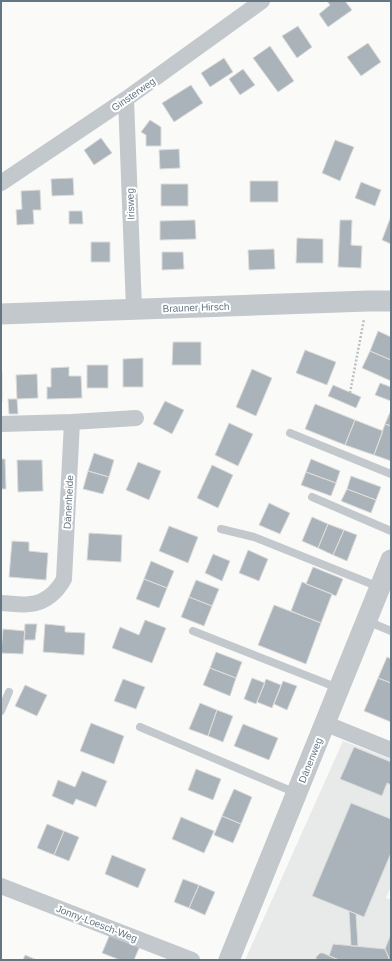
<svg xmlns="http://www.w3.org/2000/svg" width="392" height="961" font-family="Helvetica,sans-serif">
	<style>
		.built { fill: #e8e9e9 }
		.building { fill: #aab3b9; stroke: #dcdcda }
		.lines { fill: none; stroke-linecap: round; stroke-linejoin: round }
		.path { stroke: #bbbfc2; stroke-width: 2.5; stroke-dasharray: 2 2; stroke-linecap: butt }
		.service { stroke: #c3c8cc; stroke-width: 8 }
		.minor { stroke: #c3c8cc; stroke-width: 16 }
		.tertiary { stroke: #c3c8cc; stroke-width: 21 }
		.labels { text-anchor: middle; stroke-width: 4; stroke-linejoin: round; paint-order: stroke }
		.street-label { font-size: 10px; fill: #657683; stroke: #fff }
	</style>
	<rect width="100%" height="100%" fill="#fafaf8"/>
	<path class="built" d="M343,741L391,759V887L386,898L391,900V960H245Z"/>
	<path class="building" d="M327,1H345L352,10L328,27L319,14L330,5Z
		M298,26L312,47L297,58L282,36Z
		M368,43L381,62L361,76L347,57Z
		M270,46L294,81L278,92L253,58Z
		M224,58L233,72L210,87L201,73Z
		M243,69L255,85L240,95L229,79Z
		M191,85L203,103L174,122L162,103Z
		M150,120L161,127V146H146V135L141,132Z
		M101,138L112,153L94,165L84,150Z
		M335,140L354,147L340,181L322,173Z
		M179,149L180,168L160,169L159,150Z
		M73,178L74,195L52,196L51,179Z
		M250,181H278V202H250Z
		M361,182L381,190L375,206L355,198Z
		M161,184H188V206H161Z
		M40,190L41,210H33L34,224L17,225L16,210L22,209L21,191Z
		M69,211H82L83,224H69Z
		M391,216V244L382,240Z
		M195,220L196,239L160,240V221Z
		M340,220H352L351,245L362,246L361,268L338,267Z
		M297,238L323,239V263H296Z
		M91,242H110V262H91Z
		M274,249L275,269L249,270L248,250Z
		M162,252H183L184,269L162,270Z
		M378,331L391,337V360L370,351Z
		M173,342H201V365H172Z
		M305,350L336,362L327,385L296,373Z
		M370,351L391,360V381L362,368Z
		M143,358V387H123V359Z
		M87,365H108V388H87Z
		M69,367V376H81L82,398L47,399V387H51V368Z
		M252,369L272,378L256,416L236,407Z
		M1,373H2V402H1Z
		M37,374L38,398L17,399L16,375Z
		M380,383L391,387V401L375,395Z
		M333,385L361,397L356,408L328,396Z
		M8,399H17L18,414H9Z
		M165,401L184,410L172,434L153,424Z
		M315,404L355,420L345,445L305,429Z
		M391,410V426L385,424Z
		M355,420L383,431L374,455L345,445Z
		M229,423L253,434L238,466L215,455Z
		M385,424L391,426V461L374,455Z
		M94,453L114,460L109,477L88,471Z
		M1,459H5L6,489H1Z
		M311,459L340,471L336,483L306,472Z
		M17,460H42L43,491L18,492Z
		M138,462L161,471L149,500L126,490Z
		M212,465L233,475L218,508L197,498Z
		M88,471L109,477L103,494L83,489Z
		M306,472L336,483L331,496L301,485Z
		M351,476L381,487L376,500L347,489Z
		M347,489L376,500L371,513L341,501Z
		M269,503L290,513L280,534L259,525Z
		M312,517L328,524L318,548L302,541Z
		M328,524L344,530L333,555L318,548Z
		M169,526L198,537L188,563L159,551Z
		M344,530L357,535L347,561L333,555Z
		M89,533L122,535L121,562L87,560Z
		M12,541L29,542V551L48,553L46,580L9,577Z
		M248,550L268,559L259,581L239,573Z
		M213,554L230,561L222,581L205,573Z
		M151,561L174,571L167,588L144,579Z
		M313,567L343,579L336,596L306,584Z
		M144,579L167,588L159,608L136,599Z
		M196,580L219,589L212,606L189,597Z
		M302,582L332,594L321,623L291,611Z
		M189,597L212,606L204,626L181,617Z
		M274,605L321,623L306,664L258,645Z
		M145,620L166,628L152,663L112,648L120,627L139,635Z
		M25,624H37L35,640H24Z
		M45,624L65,626V632L85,633L84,655L43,652Z
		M3,629L25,631L23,654L1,653Z
		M216,652L242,662L236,678L210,668Z
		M387,657L391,659V683L378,678Z
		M210,668L236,678L230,696L203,685Z
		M252,678L265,683L256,704L244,699Z
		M378,678L391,683V722L364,711Z
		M123,679L145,687L136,709L114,701Z
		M266,679L281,685L272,708L257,702Z
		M283,681L297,686L287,710L274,704Z
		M25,685L47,695L37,716L15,706Z
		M200,703L217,710L208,736L189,729Z
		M217,710L233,716L223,742L208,736Z
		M91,723L124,736L114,764L80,751Z
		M243,724L278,738L269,760L234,746Z
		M354,747L391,762V785L387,783L382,796L340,779Z
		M196,769L221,779L213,800L188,790Z
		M82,771L107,781L96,807L76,799L73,805L52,796L58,780L75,787Z
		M234,789L252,797L241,824L222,816Z
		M351,803L391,819V853L364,917L312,896Z
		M222,816L241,824L233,843L214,835Z
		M181,817L214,831L204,853L172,839Z
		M47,824L64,831L54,855L37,848Z
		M64,831L79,837L69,861L54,855Z
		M112,855L146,869L138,888L105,874Z
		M183,879L199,885L189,908L174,902Z
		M199,885L215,892L205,915L189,908Z
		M349,911L356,914L358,946H351Z
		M110,934L140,946L134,960H120L102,953Z
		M391,934V960H388L389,958L385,949Z
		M333,944L385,949L389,958L388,960H339L329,956Z
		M320,953H323L339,960H316V957Z
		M25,955L37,960H23Z"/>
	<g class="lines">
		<path class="path" d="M350,393L364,319"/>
		<path class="service" d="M290,433L391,474
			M312,497L391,531
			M221,529L254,537L379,587
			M367,621L391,631
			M193,631L338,688
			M1,711L9,692
			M140,727L296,793"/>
		<path class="minor" d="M126,99L134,309
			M1,183L126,99L262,1
			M72,422L136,418
			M1,424L72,422L64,579C57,592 45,603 30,604C21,606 10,603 1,603
			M324,723L391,750
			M1,886L192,960"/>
		<path class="tertiary" d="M1,314L368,301H391
			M229,960L391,560"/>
	</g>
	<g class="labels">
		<g class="street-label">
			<text transform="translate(133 94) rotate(-35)" y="4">Ginsterweg</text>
			<text transform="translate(130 204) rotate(-92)" y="4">Irisweg</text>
			<text transform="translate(196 307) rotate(-2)" y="4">Brauner Hirsch</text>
			<text transform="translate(68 502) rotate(-87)" y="4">Dänenheide</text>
			<text transform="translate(310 760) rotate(-68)" y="4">Dänenweg</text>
			<text transform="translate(97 923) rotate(21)" y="4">Jonny-Loesch-Weg</text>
		</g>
	</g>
	<rect width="392" height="961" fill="none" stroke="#657683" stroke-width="4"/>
</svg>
